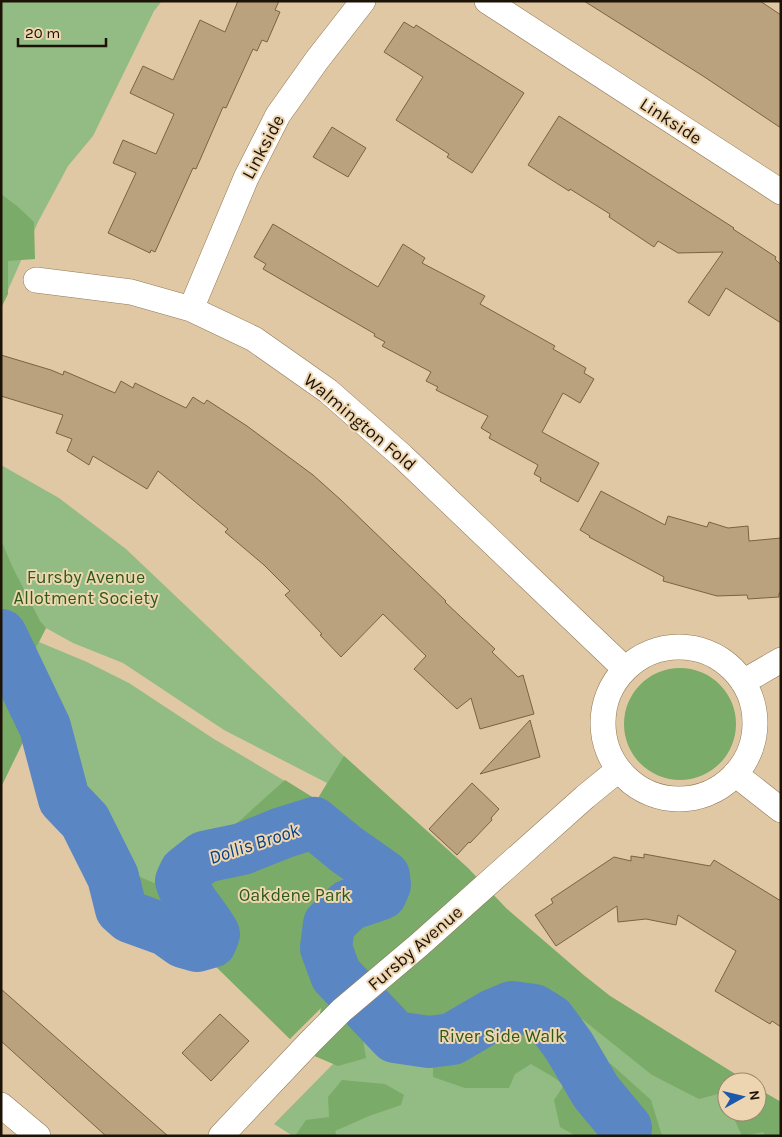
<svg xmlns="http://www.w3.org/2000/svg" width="782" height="1137" font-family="Karla,sans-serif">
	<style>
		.green { fill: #92bc83; fill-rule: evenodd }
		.forest { fill: #7aab68 }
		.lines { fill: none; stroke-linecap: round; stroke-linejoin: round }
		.river { stroke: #5a86c4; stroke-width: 52 }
		.building { fill: #baa27f; stroke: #796342 }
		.street-casing { stroke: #907957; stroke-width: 26 }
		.street { stroke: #fff; stroke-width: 25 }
		.labels { text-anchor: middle; stroke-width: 4; stroke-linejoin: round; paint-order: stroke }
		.street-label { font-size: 18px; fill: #1c1306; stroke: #eed5b1 }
		.park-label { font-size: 18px; fill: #2c5b17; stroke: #eed5b1 }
		.water-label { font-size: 19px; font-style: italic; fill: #04418b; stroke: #eed5b1 }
	</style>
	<rect width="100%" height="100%" fill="#e1c8a4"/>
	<path class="green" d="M1,1H162L154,11L93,136L68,166L38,222L1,306Z
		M1,465L59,498L126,549L344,756L469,869L323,992L290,1039L203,954L183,955L162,938C154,940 147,937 140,934C103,922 119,911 109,883C104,870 85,846 77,833L82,827L57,804L51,768L42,744L33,737L23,742L1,787ZM46,628L73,643L123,663L224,730L327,783L317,800L214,739L129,683L87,662L39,642Z
		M586,977L610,996L748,1082H727V1112H757V1088L781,1102V1136H293L274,1124L386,1010Z"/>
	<path class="forest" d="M1,194L17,206L34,222L35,259L8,261V294L1,308Z
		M1,540L12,566L40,621L46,628L26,667L52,721L66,788L71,798L79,804L89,807L95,813L100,832L117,867L154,883L180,866L192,853L216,842L285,780L317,800L344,756L469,869L506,908L586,977L610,996L748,1082H727V1103L722,1093L699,1099L652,1075L582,1019L560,1016L585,1055L611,1064L651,1100L662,1136H576L560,1127L554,1100L564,1085L553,1077L531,1064L515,1074L509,1088H465L433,1077V1056L372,1030L363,1040L366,1058L338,1066L312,1055L321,1008L290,1039L203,954L183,955L162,938C154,940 147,937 140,934C103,922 119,911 109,883C104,870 85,846 77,833L82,827L57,804L51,768L42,744L33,737L23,742L1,787Z
		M624 724a56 56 0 1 1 112 0a56 56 0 1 1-112 0Z
		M342,1080L385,1084L404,1095L401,1105L369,1116L335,1131L337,1136H295L306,1120L329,1117L328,1097Z
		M757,1088L781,1102V1136H763L764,1132L742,1136L731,1112H757Z"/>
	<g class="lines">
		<path class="river" d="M1,635L45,727L64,799L85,821L113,877L121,909L130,917L166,930L183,942L197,946L211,942L214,934C204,916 187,900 181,881L185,872L204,857L242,849L282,833L314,823L347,850L384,876L385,885L381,894L349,905L329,924L326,948L336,975L395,1037L429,1042L452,1039L493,1015L512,1007L534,1010L550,1020L569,1046L596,1092L626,1128L623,1136"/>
	</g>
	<path class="building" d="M238,1H279L275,10L280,12L267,42L262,40L257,51L253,49L226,108L223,107L196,169L193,168L155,252L151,250L150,253L108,233L136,173L113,163L123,140L156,154L174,114L130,93L143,66L173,80L200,20L225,32Z
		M584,1H760L781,15V128L703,76Z
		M404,22L414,28L416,25L524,93L472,173L447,157L449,154L396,120L423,77L384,52Z
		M559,116L734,228L733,229L776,257L775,259L781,265V323L726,288L709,316L688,302L723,252L678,253L658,241L654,247L609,217L610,214L570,189L569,191L528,165Z
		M332,127L366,148L348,177L313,157Z
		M273,224L378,287L403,244L425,258L422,263L485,296L480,304L555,346L553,349L586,368L584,373L594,379L580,403L563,393L542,432L599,463L578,502L540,481L541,478L534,474L538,465L489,438L491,434L481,428L488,416L436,390L438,387L426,381L431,372L382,346L385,342L374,336L375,334L263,269L266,264L254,257Z
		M1,355L51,370L63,375L64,371L115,393L121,381L133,388L135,383L186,408L193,397L204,404L207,400L247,426L313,475L341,500L446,601L445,602L495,649L492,652L518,677L523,675L534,714L480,729L471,698L457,709L414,669L426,656L383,614L341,657L320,635L322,634L285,595L290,591L264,565L225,532L228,529L158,471L147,489L93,456L89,465L67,451L72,439L56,433L63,415L1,396Z
		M601,491L665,525L668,516L707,527L709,522L728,528L748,526L749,541L781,538V593H779V597L748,599L747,595L717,596L663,581L664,577L589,537L590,536L580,530Z
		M530,720L540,757L480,774Z
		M472,783L499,809L491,818L492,820L470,843L469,842L457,855L429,829Z
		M644,854L710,866L714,860L781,901V1027L772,1021L770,1024L715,991L736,951L678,915L676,925L646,919L618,922L617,906L556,946L535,915L553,903L551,899L614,857L631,861V856L644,858Z
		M1,989L128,1101L168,1136H106L1,1041Z
		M220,1014L249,1041L211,1081L182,1053Z"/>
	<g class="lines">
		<g class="street-casing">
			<path id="street" d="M487,1L781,192
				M36,280L131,292L191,309L254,339L328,391L402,456L625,669
				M191,309L246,178L278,115L317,60L363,1
				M603 723a76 76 0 1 1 152 0a76 76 0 1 1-152 0Z
				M743,682L781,660
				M735,774L781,810
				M1,1105L38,1136
				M221,1136L310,1042L342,1010L419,945L585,797L618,770"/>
		</g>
		<use href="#street" class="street"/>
	</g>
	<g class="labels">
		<g class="street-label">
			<text transform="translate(671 121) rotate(33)" y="6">Linkside</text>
			<text transform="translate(263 147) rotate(-62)" y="6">Linkside</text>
			<text transform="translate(360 422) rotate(40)" y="6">Walmington Fold</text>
			<text transform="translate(415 948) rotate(-41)" y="6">Fursby Avenue</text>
		</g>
		<g class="park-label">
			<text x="86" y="583">Fursby Avenue<tspan x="86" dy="21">Allotment Society</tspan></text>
			<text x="295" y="901">Oakdene Park</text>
			<text x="502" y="1042">River Side Walk</text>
		</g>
		<g class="water-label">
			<text transform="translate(254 843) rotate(-18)" y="7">Dollis Brook</text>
		</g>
	</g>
	<rect width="782" height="1137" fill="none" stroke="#1c1306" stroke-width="5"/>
	<g transform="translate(742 1097) rotate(82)"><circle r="24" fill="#eed5b1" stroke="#9a876d"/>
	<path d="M0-4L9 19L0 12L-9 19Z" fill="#1d59aa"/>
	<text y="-8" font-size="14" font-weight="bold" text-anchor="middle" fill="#1c1306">N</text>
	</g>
	<path d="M18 38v8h88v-8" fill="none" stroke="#1c1306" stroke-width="2.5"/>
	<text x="25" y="38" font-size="15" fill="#1c1306" stroke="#eed5b1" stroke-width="4" paint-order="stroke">20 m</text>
</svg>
